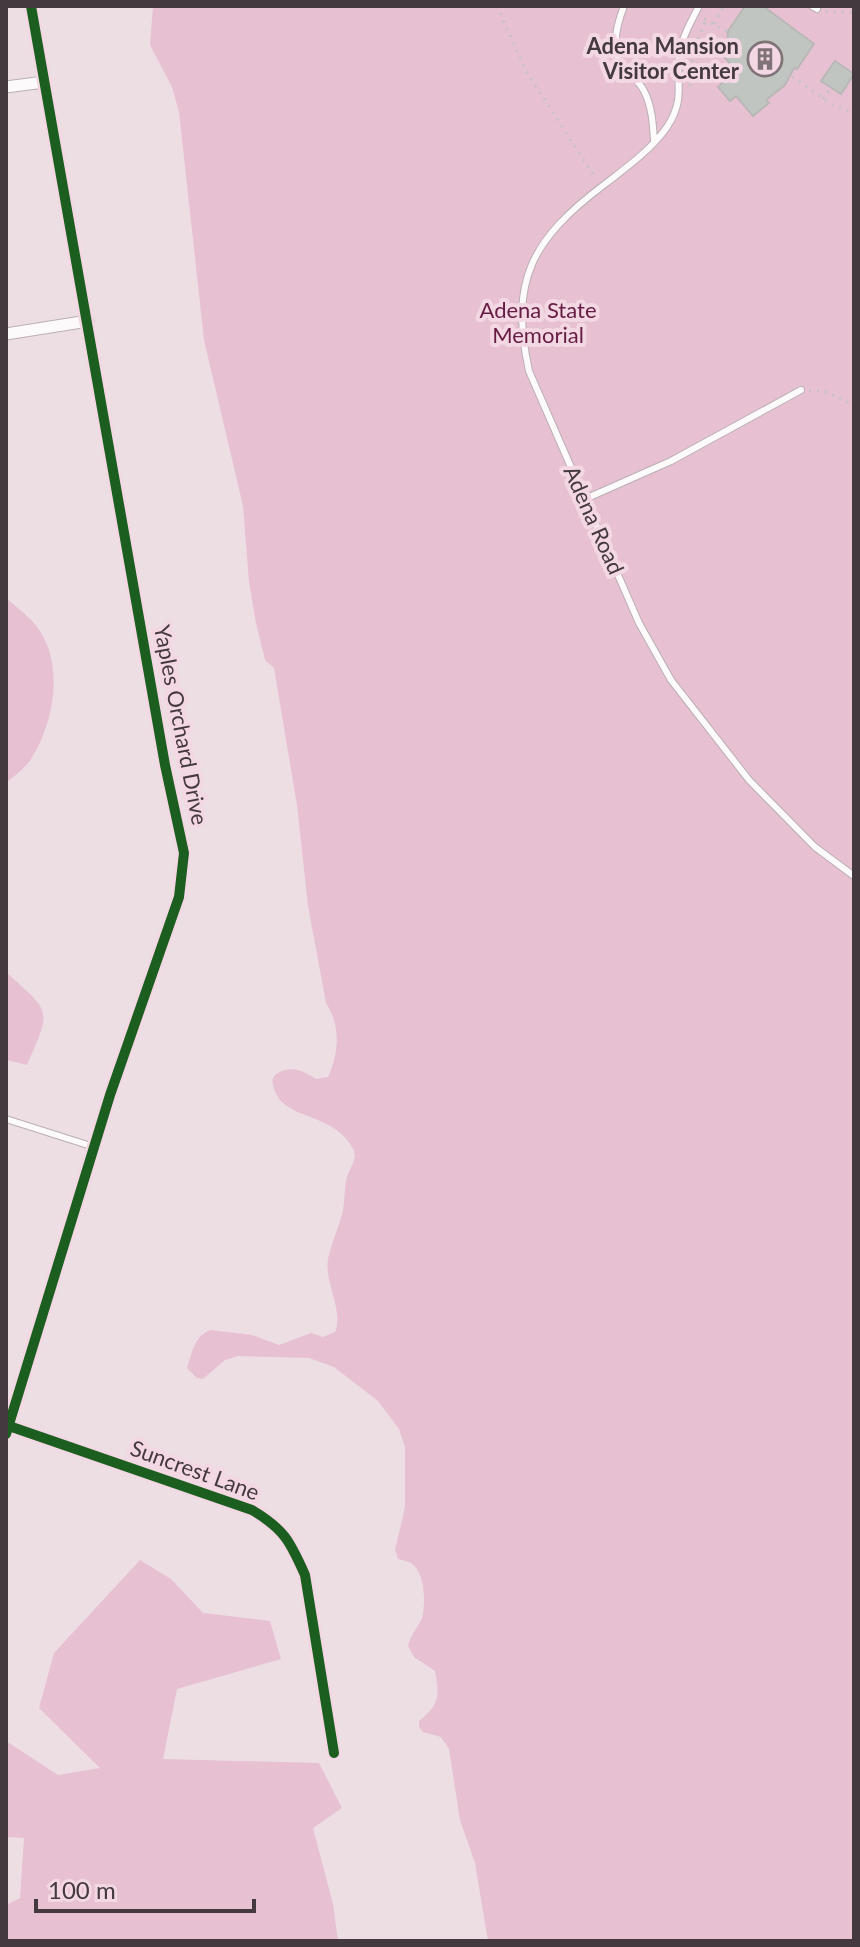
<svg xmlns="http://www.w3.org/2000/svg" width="860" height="1947" font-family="Lato,sans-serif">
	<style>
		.green { fill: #e7c0d1 }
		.building { fill: #c0c5c1; stroke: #bab8b7; stroke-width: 2 }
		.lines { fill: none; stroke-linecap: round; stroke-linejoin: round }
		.lane-casing { stroke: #baafb4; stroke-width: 8 }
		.street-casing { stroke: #baafb4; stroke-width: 13 }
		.path { stroke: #c8c2c5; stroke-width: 3; stroke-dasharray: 2 6; stroke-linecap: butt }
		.lane { stroke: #fcfafb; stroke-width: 6 }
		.street { stroke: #fcfafb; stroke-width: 11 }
		.cycleway-casing { stroke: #f3d8e3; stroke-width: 15 }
		.cycleway { stroke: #1b5e20; stroke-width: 10 }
		.labels { text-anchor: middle; stroke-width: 8; stroke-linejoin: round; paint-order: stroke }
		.poi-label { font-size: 22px; font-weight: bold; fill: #44393e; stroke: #f3d8e3; text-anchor: end }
		.park-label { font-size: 22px; fill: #661c43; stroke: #f3d8e3 }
		.street-label { font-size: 22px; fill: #44393e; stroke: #f3d8e3 }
	</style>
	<rect width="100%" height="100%" fill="#eddee4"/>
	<path class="green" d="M153,6H854V1941H488L475,1863L460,1820L449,1749L441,1737L423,1732L419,1727V1721C439,1705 440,1697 435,1671L414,1657L408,1646C411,1633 418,1628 422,1618C426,1603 425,1572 411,1563C407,1561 402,1560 398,1559L395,1550L405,1507V1447L399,1429L378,1401L334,1367L309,1358L238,1356L225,1360L203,1379L197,1378L187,1368C192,1354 194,1335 211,1330L252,1335L279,1345L311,1333L323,1337L335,1332C344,1310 324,1283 328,1259C331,1245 337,1231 341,1218C345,1205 344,1193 346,1181C348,1168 360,1159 352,1147C347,1138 339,1131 330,1126C309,1113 279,1113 273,1085C271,1077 275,1074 282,1071C295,1066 305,1072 316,1079L328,1077C339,1053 341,1026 326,1003L308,906L297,805L274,668L265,660L256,623L249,582L243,506L204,340L179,112L172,87L150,45Z
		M6,598C15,606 26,614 34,623C66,660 55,724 29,762C23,770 13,777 6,783Z
		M6,972C51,1013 52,1008 27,1065L7,1060Z
		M140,1560L171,1579L203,1613L270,1621L281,1659L177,1689L163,1759L319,1763L342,1808L313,1828L333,1904L338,1941H6V1905L20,1898L24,1838L6,1837V1741L58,1775L100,1768L39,1708L54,1653Z"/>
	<path class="building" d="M745,6H763L814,44L797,69L794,68L785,85L766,100L769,103L753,116L736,96L730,101L718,87L736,71L723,55L727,52L728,31Z
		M835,61L854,74L841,94L821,81Z"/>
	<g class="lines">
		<g class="lane-casing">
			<path id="lane" d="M624,6C617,24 609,51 624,67C631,75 639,81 644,91C652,106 653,124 654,141
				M699,6C692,20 683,35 680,50C674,81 687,97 667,127C651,150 627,167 605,184C532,239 509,280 529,371L639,623L671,680L749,780L815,847L854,876
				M812,6L817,9
				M630,73H659L678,67
				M585,499L671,461L801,390
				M6,1119L94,1147"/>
		</g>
		<g class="street-casing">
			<path id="street" d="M6,87L44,82
				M6,334L88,321
				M9,1426L252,1510C284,1529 290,1541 305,1575L334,1753
				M6,1434L110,1095L179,897L184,853L165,765L31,6"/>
		</g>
		<path class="path" d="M497,6L526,71L596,179
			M826,11L854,13
			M704,19L733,35
			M714,24L724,6
			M786,72L831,104L854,113
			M690,86L693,51L706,20
			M823,99L831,87
			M809,391H824L854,405"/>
		<use href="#lane" class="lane"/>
		<use href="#street" class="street"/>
		<g class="cycleway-casing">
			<path id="cycleway" d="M9,1426L252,1510C284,1529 290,1541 305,1575L334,1753
				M6,1434L110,1095L179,897L184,853L165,765L31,6"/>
		</g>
		<use href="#cycleway" class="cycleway"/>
	</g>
	<defs>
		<g id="building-ring" transform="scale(1.8)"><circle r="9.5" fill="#f3d8e3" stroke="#7f7378" stroke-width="1.5"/><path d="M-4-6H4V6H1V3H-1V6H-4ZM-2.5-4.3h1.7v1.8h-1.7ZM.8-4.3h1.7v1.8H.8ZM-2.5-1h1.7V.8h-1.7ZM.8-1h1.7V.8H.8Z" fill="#7f7378"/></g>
	</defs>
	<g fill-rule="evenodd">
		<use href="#building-ring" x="765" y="59"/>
	</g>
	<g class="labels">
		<g class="poi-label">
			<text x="739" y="54">Adena Mansion<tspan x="739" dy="25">Visitor Center</tspan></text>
		</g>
		<g class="park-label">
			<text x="538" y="318">Adena State<tspan x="538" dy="25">Memorial</tspan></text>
		</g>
		<g class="street-label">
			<text transform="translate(594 520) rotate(66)" y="8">Adena Road</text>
			<text transform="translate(181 725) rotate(79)" y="8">Yaples Orchard Drive</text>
			<text transform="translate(195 1470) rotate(20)" y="8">Suncrest Lane</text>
		</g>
	</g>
	<rect width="860" height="1947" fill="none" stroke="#44393e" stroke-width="16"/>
	<path d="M36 1899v12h218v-12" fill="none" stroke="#44393e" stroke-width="4"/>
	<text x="48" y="1899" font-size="24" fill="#44393e" stroke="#f3d8e3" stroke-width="6" paint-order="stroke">100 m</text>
</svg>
